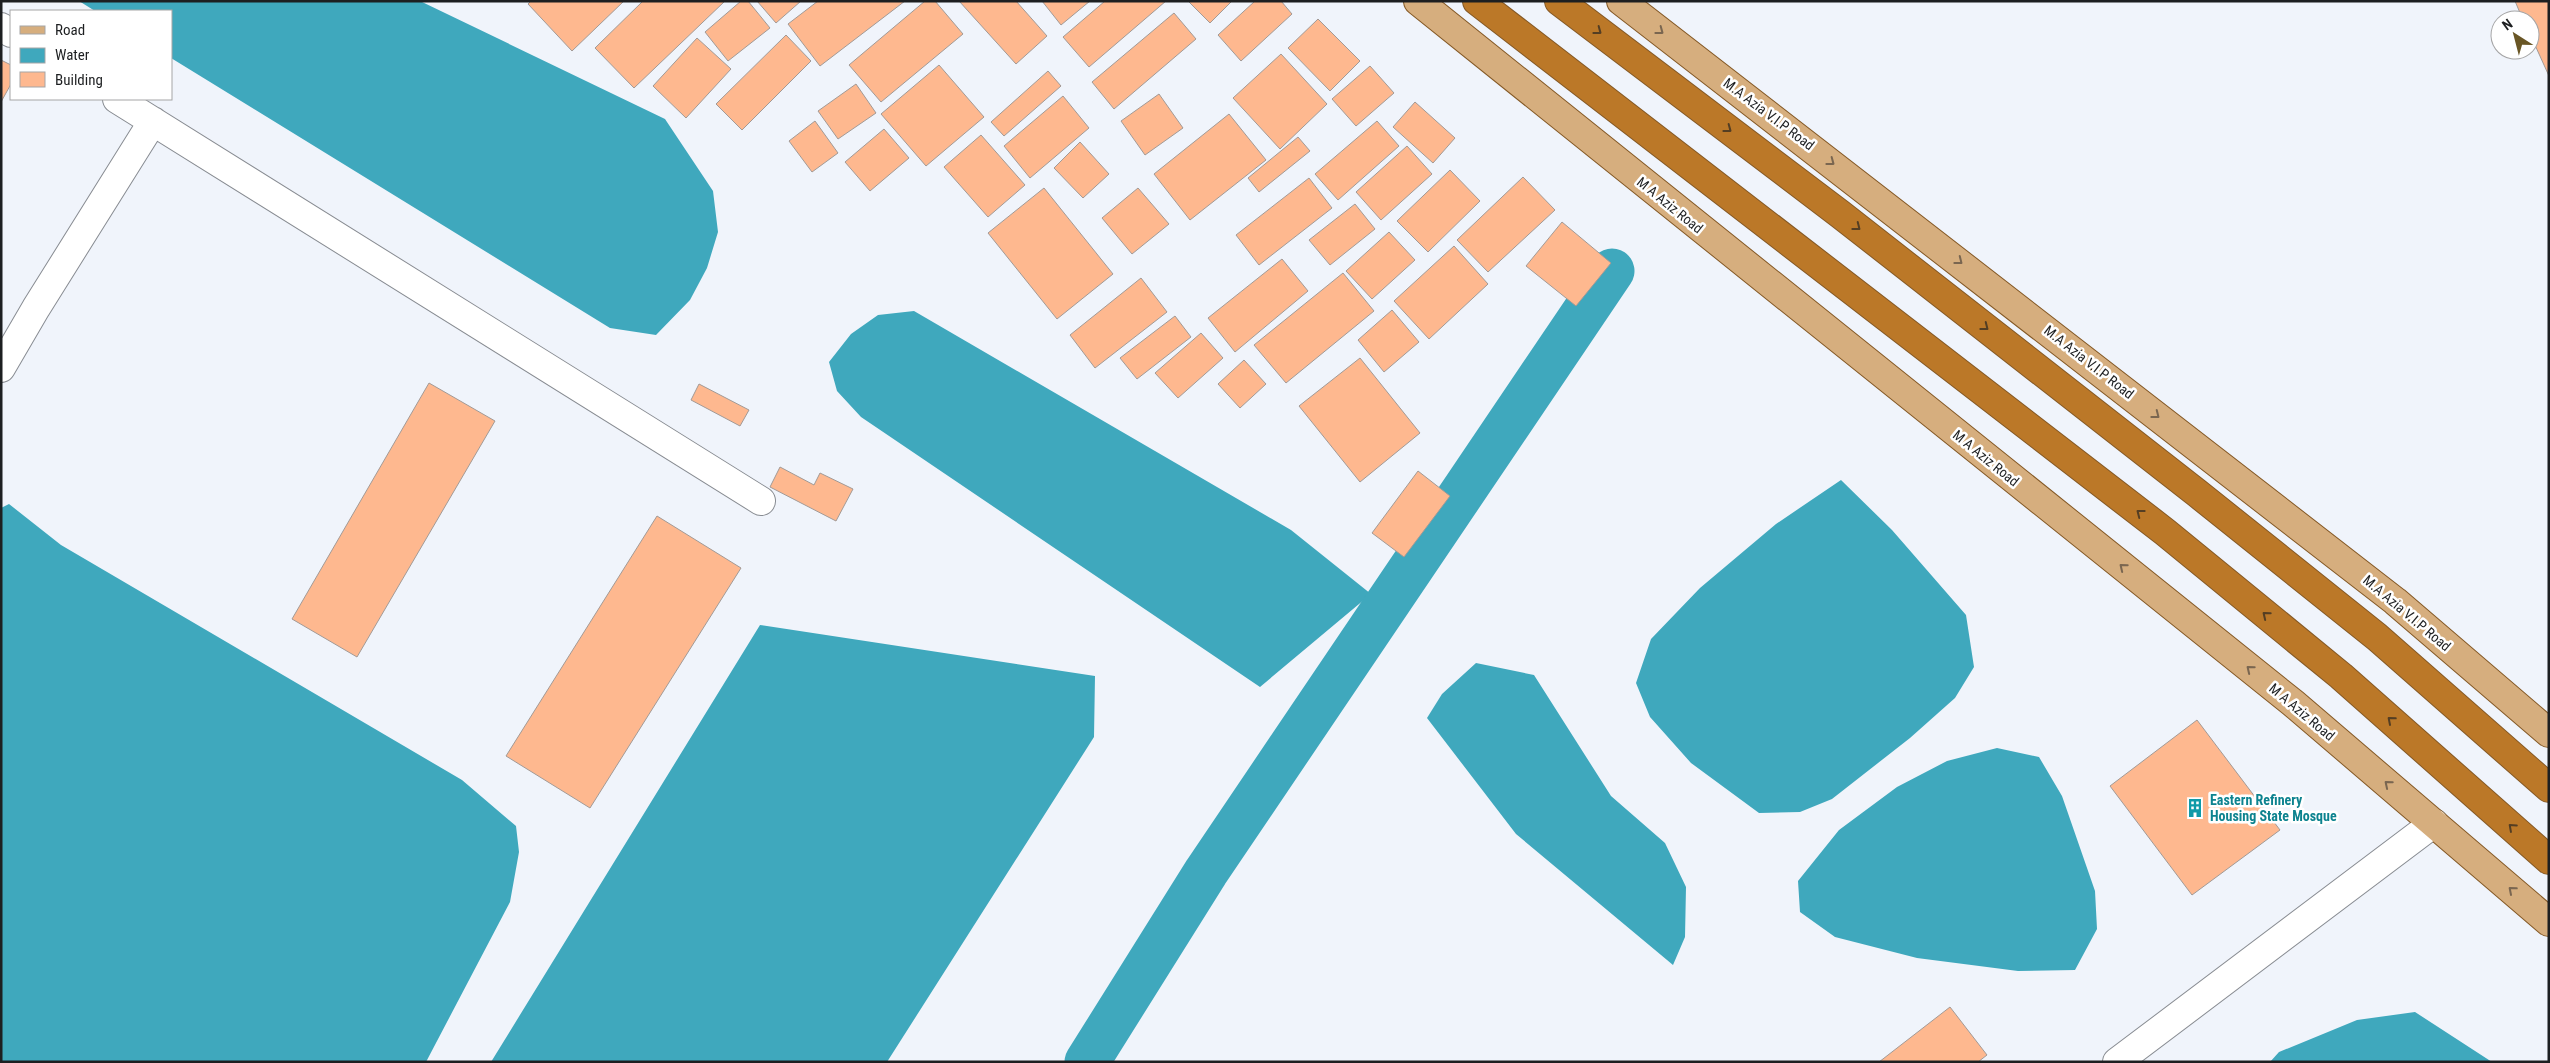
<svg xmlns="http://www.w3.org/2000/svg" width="2550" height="1063" font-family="'Roboto Condensed',sans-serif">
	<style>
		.water { fill: #3fa8bd }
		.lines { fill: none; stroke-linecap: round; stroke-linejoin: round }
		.canal { stroke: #3fa8bd; stroke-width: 45 }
		.building { fill: #feb88f; stroke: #a29a96 }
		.minor-casing { stroke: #888c92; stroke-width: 30 }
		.major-casing { stroke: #845926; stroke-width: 30 }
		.highway-casing { stroke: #845926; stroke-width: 30 }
		.minor { stroke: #fff; stroke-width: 28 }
		.major { stroke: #d6ae7e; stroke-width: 28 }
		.highway { stroke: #bb7828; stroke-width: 28 }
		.oneway { stroke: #543e23 }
		.oneway2 { stroke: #7a6650 }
		.labels { text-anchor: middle; stroke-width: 5; stroke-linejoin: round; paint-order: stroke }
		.street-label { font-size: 14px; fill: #1d1f21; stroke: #fff }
		.culture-label { font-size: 14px; font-weight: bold; fill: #0d838f; stroke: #fff; text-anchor: start }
	</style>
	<rect width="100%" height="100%" fill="#f0f4fb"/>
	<path class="water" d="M79,1H420L665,119L713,191L718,232L707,268L690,300L656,335L610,328L171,58V11H95Z
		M914,311L1291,530L1371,594L1260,687L861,417L837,391L829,362L851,334L878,315Z
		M1841,480L1892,530L1966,615L1974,667L1955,698L1910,738L1832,799L1800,812L1759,813L1691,763L1650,717L1636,683L1651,639L1700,588L1776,524Z
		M9,504L61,545L462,780L516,826L519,852L510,902L426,1062H1V508Z
		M760,625L1095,676L1094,737L887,1062H491Z
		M1476,663L1534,675L1611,796L1665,843L1686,887L1685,937L1673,965L1516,834L1427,718L1442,694Z
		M1997,748L2039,757L2062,796L2095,891L2097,929L2075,970L2018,971L1917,958L1835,937L1800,912L1798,881L1839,830L1897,787L1947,761Z
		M2415,1012L2492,1062H2270L2279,1052L2357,1020Z"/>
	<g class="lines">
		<path class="canal" d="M1087,1062L1206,872L1612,271"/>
	</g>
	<path class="building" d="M531,1H624L572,51L528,4Z
		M643,1H725L634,88L595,48Z
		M741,1H748L770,28L728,61L705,32Z
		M757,1H801L776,23Z
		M818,1H905L820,66L788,24Z
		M925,1H935L963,34L881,102L849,65Z
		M959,1H1016L1047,36L1016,64Z
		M1042,1H1090L1061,25Z
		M1105,1H1166L1089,67L1063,37Z
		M1188,1H1232L1210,23Z
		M1255,1H1281L1292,14L1241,61L1218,35Z
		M2515,1H2549V76L2530,34V20H2523Z
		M1174,13L1196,39L1114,109L1092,82Z
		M1318,19L1360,61L1330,91L1288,48Z
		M786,35L811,61L742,130L716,104Z
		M697,38L731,69L686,118L653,86Z
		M1281,54L1327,104L1280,149L1233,98Z
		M1,60L11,65V84L1,102Z
		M939,65L984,117L926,166L881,114Z
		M1370,66L1394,93L1356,126L1332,99Z
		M1048,71L1061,86L1004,136L991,122Z
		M856,84L876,113L838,139L818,111Z
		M1159,94L1183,128L1145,155L1121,121Z
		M1063,96L1089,128L1030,178L1004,146Z
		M1415,102L1455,138L1433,163L1393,127Z
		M1229,114L1266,160L1190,220L1154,174Z
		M815,121L838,153L812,172L789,141Z
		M1377,121L1399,146L1338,200L1315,174Z
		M884,129L909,158L870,191L845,162Z
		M981,135L1025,185L988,217L944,167Z
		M1298,137L1310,151L1259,192L1248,178Z
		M1080,142L1109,174L1083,198L1054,168Z
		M1407,146L1432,174L1381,220L1356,192Z
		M1450,170L1480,201L1428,252L1397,221Z
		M1523,177L1555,210L1488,272L1457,240Z
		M1309,178L1332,208L1259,265L1236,235Z
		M1044,188L1113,274L1057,319L988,233Z
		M1138,188L1169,224L1132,254L1102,218Z
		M1355,204L1375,229L1330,265L1309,240Z
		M1562,222L1611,263L1576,306L1526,266Z
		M1389,232L1415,260L1372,299L1346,271Z
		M1454,246L1488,284L1429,339L1394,301Z
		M1282,259L1308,291L1235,352L1208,318Z
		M1343,273L1374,311L1286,383L1254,345Z
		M1141,278L1167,312L1095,368L1070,335Z
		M1392,310L1419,342L1384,372L1358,340Z
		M1175,316L1191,337L1137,379L1120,358Z
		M1201,333L1223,358L1178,398L1155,373Z
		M1360,358L1420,433L1360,482L1299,406Z
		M1244,360L1266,384L1240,408L1218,384Z
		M429,383L495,421L357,657L292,619Z
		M699,384L749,410L740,426L691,400Z
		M780,467L814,485L820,473L853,489L836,521L770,487Z
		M1418,471L1450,496L1404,557L1372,533Z
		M657,516L741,568L590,808L506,756Z
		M2197,720L2280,830L2192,895L2110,786Z
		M1950,1007L1987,1055L1978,1062H1879Z"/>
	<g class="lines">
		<g class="minor-casing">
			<path id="minor" d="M1,27L11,33
				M117,99L761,501
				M1,368L36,308L153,121
				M2117,1062L2434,823"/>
		</g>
		<g class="major-casing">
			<path id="major" d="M1418,1L2293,703L2549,922
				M1621,1L2395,601L2549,733"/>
		</g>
		<g class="highway-casing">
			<path id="highway" d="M1477,1L2165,532L2341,676L2549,860
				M1559,1L1840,214L2197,493L2377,637L2549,788"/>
		</g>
		<use href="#minor" class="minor"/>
		<use href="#major" class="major"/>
		<use href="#highway" class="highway"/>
	</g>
	<defs><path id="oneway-chevron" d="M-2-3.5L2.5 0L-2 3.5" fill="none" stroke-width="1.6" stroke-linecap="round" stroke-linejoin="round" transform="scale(1.25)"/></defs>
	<g class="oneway">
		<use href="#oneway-chevron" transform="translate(1598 31) rotate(37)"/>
		<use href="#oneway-chevron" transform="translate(1728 129) rotate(37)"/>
		<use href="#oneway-chevron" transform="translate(1857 227) rotate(38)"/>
		<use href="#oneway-chevron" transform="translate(1985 327) rotate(38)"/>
		<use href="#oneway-chevron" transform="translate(2140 513) rotate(-142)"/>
		<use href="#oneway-chevron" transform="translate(2266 615) rotate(-141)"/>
		<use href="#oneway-chevron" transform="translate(2391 720) rotate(-139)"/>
		<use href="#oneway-chevron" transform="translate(2512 827) rotate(-138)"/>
	</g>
	<g class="oneway2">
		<use href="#oneway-chevron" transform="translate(1660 31) rotate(37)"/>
		<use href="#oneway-chevron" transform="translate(1831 162) rotate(37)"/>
		<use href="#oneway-chevron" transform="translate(1959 261) rotate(38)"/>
		<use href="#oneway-chevron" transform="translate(2156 415) rotate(38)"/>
		<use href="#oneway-chevron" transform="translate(2123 567) rotate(-141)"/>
		<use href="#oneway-chevron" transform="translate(2250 669) rotate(-141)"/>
		<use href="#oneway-chevron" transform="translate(2388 784) rotate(-140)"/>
		<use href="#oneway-chevron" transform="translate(2512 890) rotate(-139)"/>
	</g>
	<defs>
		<g id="building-bare" transform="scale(1.5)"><path d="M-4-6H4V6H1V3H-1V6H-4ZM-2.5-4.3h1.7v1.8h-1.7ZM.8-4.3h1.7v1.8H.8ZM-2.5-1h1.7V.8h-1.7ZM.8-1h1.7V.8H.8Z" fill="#0f9aa8" stroke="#fff" stroke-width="2.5" paint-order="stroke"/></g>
	</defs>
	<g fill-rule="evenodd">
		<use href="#building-bare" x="2195" y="808"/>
	</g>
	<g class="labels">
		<g class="street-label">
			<text transform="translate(1769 114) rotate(37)" y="5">M.A Azia V.I.P Road</text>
			<text transform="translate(1670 205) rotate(39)" y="5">M A Aziz Road</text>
			<text transform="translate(2089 362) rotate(38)" y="5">M.A Azia V.I.P Road</text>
			<text transform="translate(1986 458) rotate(39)" y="5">M A Aziz Road</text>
			<text transform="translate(2407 613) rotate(40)" y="5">M.A Azia V.I.P Road</text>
			<text transform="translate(2302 712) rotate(40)" y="5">M A Aziz Road</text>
		</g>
		<g class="culture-label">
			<text x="2210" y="805">Eastern Refinery<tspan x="2210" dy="16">Housing State Mosque</tspan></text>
		</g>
	</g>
	<rect width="2550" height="1063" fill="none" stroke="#1d1f21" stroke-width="5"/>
	<rect x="10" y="10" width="162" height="90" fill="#ffffff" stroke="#a5a5a6"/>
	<rect x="20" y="26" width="25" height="8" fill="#d6ae7e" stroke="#a5a5a6"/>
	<text x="55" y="35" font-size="15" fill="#1d1f21">Road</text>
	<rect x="20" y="48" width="25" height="15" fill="#3fa8bd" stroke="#a5a5a6"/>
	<text x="55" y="60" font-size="15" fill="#1d1f21">Water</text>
	<rect x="20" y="72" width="25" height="15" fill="#feb88f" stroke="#a5a5a6"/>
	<text x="55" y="85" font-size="15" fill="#1d1f21">Building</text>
	<g transform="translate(2515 35) rotate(324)"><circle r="24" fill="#ffffff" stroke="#a5a5a6"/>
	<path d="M0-4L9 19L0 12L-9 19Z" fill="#695625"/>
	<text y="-8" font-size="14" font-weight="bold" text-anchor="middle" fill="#1d1f21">N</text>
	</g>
</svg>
